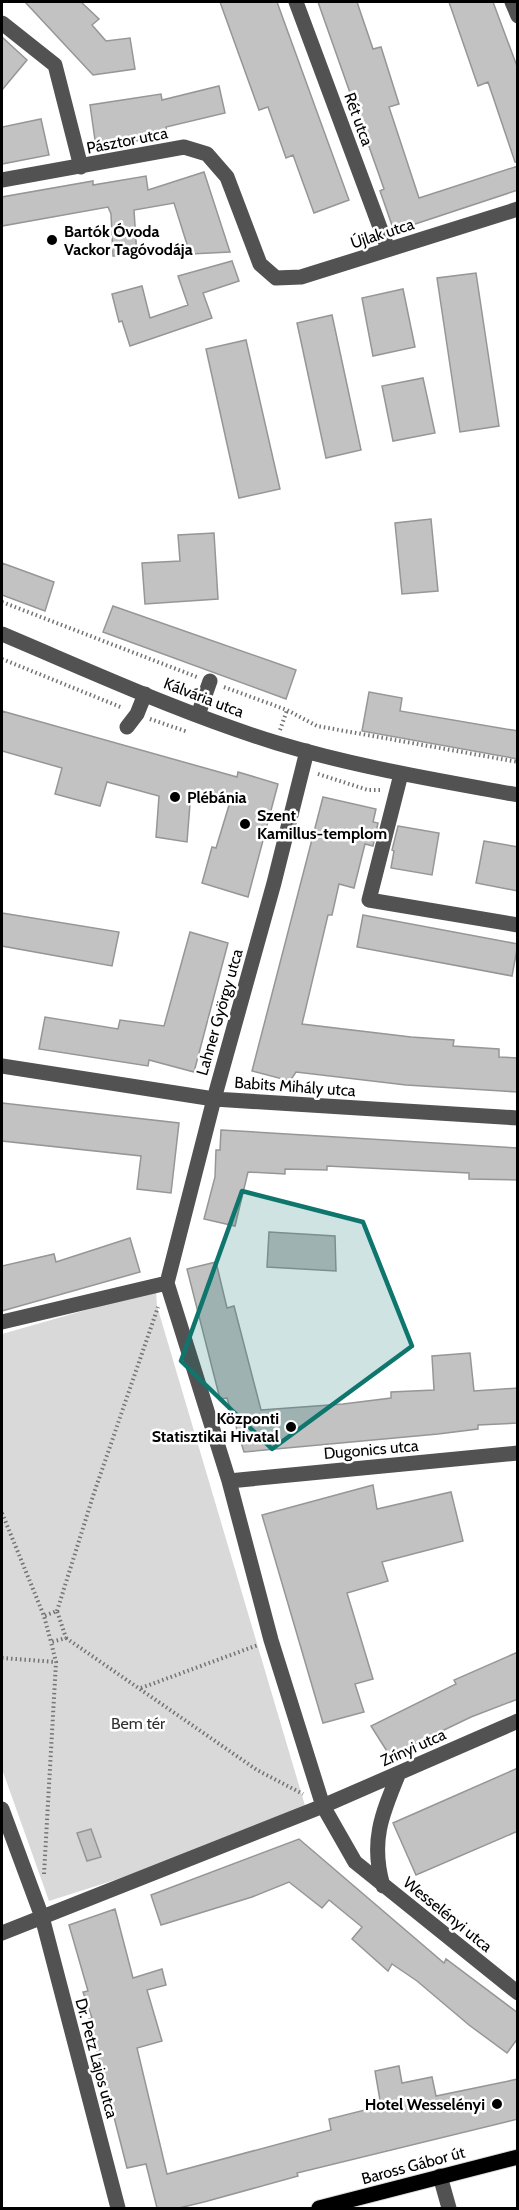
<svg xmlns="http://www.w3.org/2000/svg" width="519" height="2210" font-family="Cabin,sans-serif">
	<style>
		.green { fill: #d9d9d9 }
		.building { fill: #c2c2c2; stroke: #969696; stroke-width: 1.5 }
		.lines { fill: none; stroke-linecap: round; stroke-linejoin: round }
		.major-casing { stroke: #dbdbdb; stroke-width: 17 }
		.path { stroke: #747474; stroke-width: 4; stroke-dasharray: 1.5 3; stroke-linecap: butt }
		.minor { stroke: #525252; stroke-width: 15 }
		.major { stroke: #000; stroke-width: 15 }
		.marked { fill: #0f766e; fill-opacity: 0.2; stroke: #0f766e; stroke-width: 4.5; stroke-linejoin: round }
		.poi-dot { fill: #000; stroke: #fff; stroke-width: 2 }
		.labels { text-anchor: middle; stroke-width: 5; stroke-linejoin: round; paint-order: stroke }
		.street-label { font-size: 16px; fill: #000; stroke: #fff }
		.poi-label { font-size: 16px; font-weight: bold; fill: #000; stroke: #fff; text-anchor: start }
		.park-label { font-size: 16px; fill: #303030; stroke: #fff }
	</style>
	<rect width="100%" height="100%" fill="#fff"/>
	<path class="green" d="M156,1290L157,1306L306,1809L118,1879L49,1901L2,1769V1334Z"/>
	<path class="building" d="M25,2H81L99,19L92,25L106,41L130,38L135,69L93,75Z
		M220,2H277L349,200L314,213L293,155L286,158L268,107L259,110Z
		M318,2H357L373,49L381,47L399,104L389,107L419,198L518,166V190L394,231L380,191L384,189Z
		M449,2H493L518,69V162H515L488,82L478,86Z
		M2,37L27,60L2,90Z
		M219,86L225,113L166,127L167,136L96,147L90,105L161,94L162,100Z
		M41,119L49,155L2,164V127Z
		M204,172L230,252L190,254L174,203L134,210L137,256H113L111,214L108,207L2,226V197L93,181V185L146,176L148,190Z
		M232,261L239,281L203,293L212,318L130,346L122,321L119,322L112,294L142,286L150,318L188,305L178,276Z
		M476,273L499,426L460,432L437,278Z
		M403,289L415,347L373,356L362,298Z
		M332,315L361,450L326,458L297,323Z
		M246,340L280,489L239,498L206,349Z
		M423,378L435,433L393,441L382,386Z
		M431,519L438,591L402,594L395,523Z
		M214,533L218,599L145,604L142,563L180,561L178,535Z
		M2,563L54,582L45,611L2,595Z
		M113,606L296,670L286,699L103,632Z
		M369,692L402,698L400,711L518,731V759L362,731Z
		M2,711L237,777L238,772L278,784L248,897L202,883L212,847L216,848L230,802L191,791L187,842L156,837L159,796L107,782L100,806L55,794L62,768L2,751Z
		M323,797L376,809L373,822L378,823L373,846L365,844L354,888L339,884L332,915H328L302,1024L411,1037L454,1040L453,1046L499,1049V1057L518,1058V1092L406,1085L296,1072L290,1081L252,1071Z
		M398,826L439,833L432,875L391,868L394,851L392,850Z
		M484,841L518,847V891L476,883Z
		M2,913L119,932L112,966L2,946Z
		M363,915L518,944L512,976L357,947Z
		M190,932L228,943L194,1072L149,1060L148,1066L39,1049L45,1017L118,1029L120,1020L164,1026Z
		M2,1103L179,1123L171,1193L137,1189L141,1156L2,1141Z
		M221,1130L518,1148V1180L469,1179V1173L327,1166V1170L285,1169V1174L248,1172L235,1226L204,1219L215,1177L216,1150H220Z
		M269,1232L335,1236L336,1271L267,1267Z
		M130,1238L140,1272L2,1311V1266L54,1254L56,1262Z
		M216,1262L227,1308L234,1306L261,1410L343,1404L391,1398V1392L434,1390L432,1356L470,1353L474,1391L518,1388V1423L478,1425V1429L438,1434L244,1452L227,1398L220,1399L187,1269Z
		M373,1485L377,1509L451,1492L463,1541L382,1562L388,1581L347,1593L373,1679L355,1684L364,1712L323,1723L262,1515Z
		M518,1652V1699L471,1717L390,1756L371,1726L456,1684L454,1680Z
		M518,1768V1831L416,1875L393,1823Z
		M91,1829L101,1857L87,1861L77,1833Z
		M299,1839L444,1963L446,1959L518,2013V2038L507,2053L469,2025L417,1981L392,1964L388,1971L352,1939L362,1927L329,1900L322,1908L289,1882L252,1897L161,1925L151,1895Z
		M115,1909L133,1978L162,1969L166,1985L147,1990L162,2041L137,2048L167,2174L331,2130L329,2119L381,2106L375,2071L399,2066L402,2083L432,2077L436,2096L518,2079V2119L297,2173L298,2176L204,2202L179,2208H157L146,2164L127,2168L89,2019L92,2018L83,1992L88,1991L69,1925Z"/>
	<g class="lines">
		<g class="major-casing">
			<path id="major" d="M319,2208L518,2157"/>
		</g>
		<path class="path" d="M2,602L197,677
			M2,659L123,708
			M224,687L287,710L317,726L518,762
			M150,719L188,732
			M280,730L287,710
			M318,774L368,790H380
			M2,1513L44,1616L51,1642L66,1638L57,1611L44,1616
			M57,1611L94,1493L158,1307
			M66,1638L257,1770L303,1794
			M2,1658L56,1662
			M141,1688L258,1645
			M44,1874L56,1662L51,1642"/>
		<path class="minor" d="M296,2L388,249
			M512,2L518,16
			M2,23L55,65L81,167
			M2,180L184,147L207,154L227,177L260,264L276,278L301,277L518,209
			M2,634C92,672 183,714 277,743C356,767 437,780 518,795
			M198,715L210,681
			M127,727L137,714L145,694
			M401,774L369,900L518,925
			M2,1066L214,1099L518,1118
			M167,1283L229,1481L271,1640L323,1806L355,1862L518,1993
			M167,1283L214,1099L274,883L307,751
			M2,1322L167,1283
			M229,1481L518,1453
			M2,1809L42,1917L118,2208
			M383,1886C370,1841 382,1814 399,1773
			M2,1933L323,1806L518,1721
			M440,2176L449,2208"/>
		<use href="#major" class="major"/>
	</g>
	<path class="marked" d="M242,1191L363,1222L412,1346L272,1449L181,1361Z"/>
	<g class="poi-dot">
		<circle cx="52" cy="240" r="6"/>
		<circle cx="175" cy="797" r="6"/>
		<circle cx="245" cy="824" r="6"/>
		<circle cx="291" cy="1427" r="6"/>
		<circle cx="497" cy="2104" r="6"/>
	</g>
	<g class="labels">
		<g class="street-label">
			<text transform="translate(359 119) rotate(70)" y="6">Rét utca</text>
			<text transform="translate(127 140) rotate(-11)" y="6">Pásztor utca</text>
			<text transform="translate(382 233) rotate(-18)" y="6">Újlak utca</text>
			<text transform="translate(204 697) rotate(21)" y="6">Kálvária utca</text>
			<text transform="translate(219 1012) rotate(-74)" y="6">Lahner György utca</text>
			<text transform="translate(295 1086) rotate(4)" y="6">Babits Mihály utca</text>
			<text transform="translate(371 1449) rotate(-5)" y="6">Dugonics utca</text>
			<text transform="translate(413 1747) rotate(-24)" y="6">Zrínyi utca</text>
			<text transform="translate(448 1914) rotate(39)" y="6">Wesselényi utca</text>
			<text transform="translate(97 2058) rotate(75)" y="6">Dr. Petz Lajos utca</text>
			<text transform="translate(413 2165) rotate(-15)" y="6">Baross Gábor út</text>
		</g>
		<g class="poi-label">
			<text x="64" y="237">Bartók Óvoda<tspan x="64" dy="18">Vackor Tagóvodája</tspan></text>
			<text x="187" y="803">Plébánia</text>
			<text x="257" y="821">Szent<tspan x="257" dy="18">Kamillus-templom</tspan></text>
			<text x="279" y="1424" text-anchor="end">Központi<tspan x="279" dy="18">Statisztikai Hivatal</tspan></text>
			<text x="485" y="2110" text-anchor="end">Hotel Wesselényi</text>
		</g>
		<g class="park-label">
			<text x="138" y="1729">Bem tér</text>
		</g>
	</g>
	<rect width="519" height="2210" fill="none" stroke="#000000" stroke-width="6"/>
</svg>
